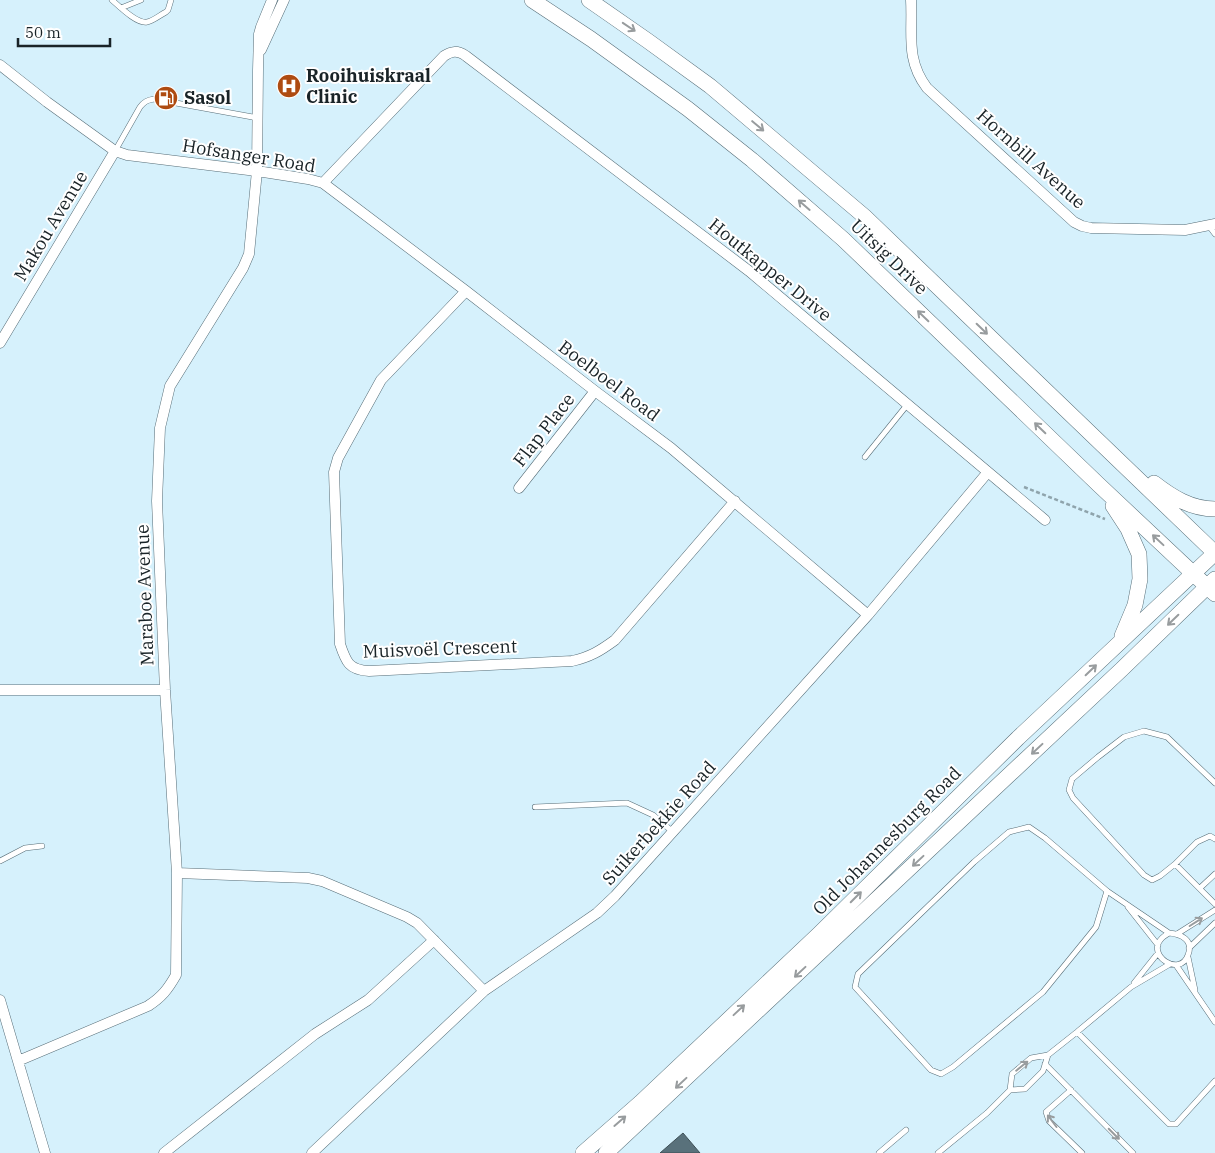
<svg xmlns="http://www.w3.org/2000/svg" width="1215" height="1153" font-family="'IBM Plex Serif',serif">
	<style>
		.building { fill: #59717b; stroke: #3e4f56 }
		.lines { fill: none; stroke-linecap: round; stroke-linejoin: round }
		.lane-casing { stroke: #566d77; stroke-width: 6 }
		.street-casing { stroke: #566d77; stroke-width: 11 }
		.secondary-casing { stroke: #566d77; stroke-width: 16 }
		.path { stroke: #8fa4ac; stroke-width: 2.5; stroke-dasharray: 4 2.5; stroke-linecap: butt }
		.lane { stroke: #fff; stroke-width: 5 }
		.street { stroke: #fff; stroke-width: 10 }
		.secondary { stroke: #fff; stroke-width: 15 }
		.oneway { stroke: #989c9e }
		.labels { text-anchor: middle; stroke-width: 4; stroke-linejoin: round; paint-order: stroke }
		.poi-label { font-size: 18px; font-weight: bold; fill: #192327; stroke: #fff; text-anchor: start }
		.street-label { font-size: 18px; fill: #192327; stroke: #fff }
	</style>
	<rect width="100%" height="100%" fill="#d6f1fc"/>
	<path class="building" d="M683,1133L700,1153H660Z"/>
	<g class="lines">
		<g class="lane-casing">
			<path id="lane" d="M112,0C120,7 137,24 147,22C153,21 160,15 166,12L168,10L171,0
				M121,8L141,0
				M115,151L140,107C144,102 147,100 154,99L258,118
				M1209,226L1215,234
				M865,457L907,405
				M1215,783L1167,737L1144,731L1124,737L1098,757L1072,779L1069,790L1073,798L1144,875L1152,880L1160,876L1175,864L1215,904
				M535,807L627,803L653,815L673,832
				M0,861L25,848L42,846
				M1175,864L1197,842L1210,836L1215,839
				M1200,888L1215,874
				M1107,891L1096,927L1043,992L953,1067L941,1074L931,1070L855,987L858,974L974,862L1009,832L1029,827L1045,838L1107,891L1169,933
				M1128,907L1158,945
				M1169,933C1181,934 1194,940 1188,955C1180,978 1145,955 1162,938C1164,936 1166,935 1169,933Z
				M1177,934L1215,910
				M1189,948L1215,923
				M1188,957L1195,990
				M1176,965L1215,1022
				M1134,983L1158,953
				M1077,1032L1169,1124H1176L1215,1081
				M1045,1064L1133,1153
				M1010,1090L1025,1089L1043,1071L1048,1055
				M1071,1090L1046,1112L1049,1121L1082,1153
				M879,1153L906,1130
				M938,1153L987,1113L1010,1090L1012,1074L1031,1058L1048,1055L1077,1032L1131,987L1170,964"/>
		</g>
		<g class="street-casing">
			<path id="street" d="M911,0C913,33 905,59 927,88L1074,222L1082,226L1091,228L1185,230L1215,224
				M261,50L284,0
				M0,65L47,102L115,151L127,155L257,171L308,179L323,183L444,56C452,51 457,50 466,56L749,271L1045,520
				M323,183L466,291L595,391L671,448L868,615
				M466,291L381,380L338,458L334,472L340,644C346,662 349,670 369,671L572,661C590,657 600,651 615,640L735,501
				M0,343L115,151
				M519,488L595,391
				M0,690H165
				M177,873L308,878L322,881L407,917L417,923L484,991
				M0,1000L45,1153
				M18,1061L148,1006C162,997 168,989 176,975L177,873L165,690L157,501L160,428L170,386L243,268L249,254L257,171L258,70L259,34L261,27L272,0
				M164,1153L315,1034L368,1000L434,940
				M312,1153L484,991L597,913L615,896L868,615L988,472"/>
		</g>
		<g class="secondary-casing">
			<path id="secondary" d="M532,0L591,39L688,109L752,160L843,239L1099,485L1215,594
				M589,0L648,41L710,86L864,216L1215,553
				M1154,483C1172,497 1191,509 1215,509
				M1113,506L1128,529L1139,554L1140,579L1135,605L1122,636
				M583,1153L640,1103L819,934L1018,738L1215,553
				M606,1153L1122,669L1215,579"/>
		</g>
		<path class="path" d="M1024,487L1105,519"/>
		<use href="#lane" class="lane"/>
		<use href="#street" class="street"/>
		<use href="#secondary" class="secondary"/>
	</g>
	<defs><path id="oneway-shaft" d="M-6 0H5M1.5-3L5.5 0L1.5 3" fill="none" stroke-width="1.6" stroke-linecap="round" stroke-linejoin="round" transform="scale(1.25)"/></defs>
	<g class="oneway">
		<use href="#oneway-shaft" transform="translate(629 27) rotate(34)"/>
		<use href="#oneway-shaft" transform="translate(758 126) rotate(40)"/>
		<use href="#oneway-shaft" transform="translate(804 205) rotate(-139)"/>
		<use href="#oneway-shaft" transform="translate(923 316) rotate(-136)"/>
		<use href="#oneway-shaft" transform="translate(982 329) rotate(44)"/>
		<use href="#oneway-shaft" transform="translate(1040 428) rotate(-136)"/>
		<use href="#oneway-shaft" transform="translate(1158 540) rotate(-137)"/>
		<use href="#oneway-shaft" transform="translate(1173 620) rotate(136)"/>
		<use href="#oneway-shaft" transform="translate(1091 670) rotate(-44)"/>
		<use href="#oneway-shaft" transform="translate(1037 749) rotate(137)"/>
		<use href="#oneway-shaft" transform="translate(918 861) rotate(137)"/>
		<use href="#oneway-shaft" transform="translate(856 897) rotate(-45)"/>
		<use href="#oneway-shaft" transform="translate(1196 922) rotate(-32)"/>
		<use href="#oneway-shaft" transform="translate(800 972) rotate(137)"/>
		<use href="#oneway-shaft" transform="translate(739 1010) rotate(-43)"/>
		<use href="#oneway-shaft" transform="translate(1022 1066) rotate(-39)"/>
		<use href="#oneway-shaft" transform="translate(681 1083) rotate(137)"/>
		<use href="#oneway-shaft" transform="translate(620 1121) rotate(-41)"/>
		<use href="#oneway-shaft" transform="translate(1052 1121) rotate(-127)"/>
		<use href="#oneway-shaft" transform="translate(1114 1134) rotate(45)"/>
	</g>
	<defs>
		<g id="hospital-disc" transform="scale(1.25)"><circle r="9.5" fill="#ae4b11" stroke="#fff"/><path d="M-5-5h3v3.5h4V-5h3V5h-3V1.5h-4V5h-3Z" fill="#fff"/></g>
		<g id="fuel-disc" transform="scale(1.25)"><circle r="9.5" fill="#ae4b11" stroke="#fff"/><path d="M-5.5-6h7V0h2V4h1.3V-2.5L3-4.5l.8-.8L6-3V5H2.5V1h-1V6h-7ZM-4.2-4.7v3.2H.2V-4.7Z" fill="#fff"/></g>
	</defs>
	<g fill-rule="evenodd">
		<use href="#hospital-disc" x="289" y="86"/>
		<use href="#fuel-disc" x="166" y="98"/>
	</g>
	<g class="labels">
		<g class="poi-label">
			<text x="306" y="82">Rooihuiskraal<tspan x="306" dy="21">Clinic</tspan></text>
			<text x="184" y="104">Sasol</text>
		</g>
		<g class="street-label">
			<text transform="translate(249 156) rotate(9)" y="6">Hofsanger Road</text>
			<text transform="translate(1031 159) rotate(42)" y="6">Hornbill Avenue</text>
			<text transform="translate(51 226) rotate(-59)" y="6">Makou Avenue</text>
			<text transform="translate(889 257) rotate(44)" y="6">Uitsig Drive</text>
			<text transform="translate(770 270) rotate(39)" y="6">Houtkapper Drive</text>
			<text transform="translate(609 381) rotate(37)" y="6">Boelboel Road</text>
			<text transform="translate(544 430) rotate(-52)" y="6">Flap Place</text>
			<text transform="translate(145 595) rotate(-92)" y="6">Maraboe Avenue</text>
			<text transform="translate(440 649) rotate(-2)" y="6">Muisvoël Crescent</text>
			<text transform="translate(659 823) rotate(-48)" y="6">Suikerbekkie Road</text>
			<text transform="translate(887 841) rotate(-45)" y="6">Old Johannesburg Road</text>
		</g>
	</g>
	<path d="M18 38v8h92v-8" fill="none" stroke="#192327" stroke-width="2.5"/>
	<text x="25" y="38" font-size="15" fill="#192327" stroke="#ffffff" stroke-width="4" paint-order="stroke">50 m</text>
</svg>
